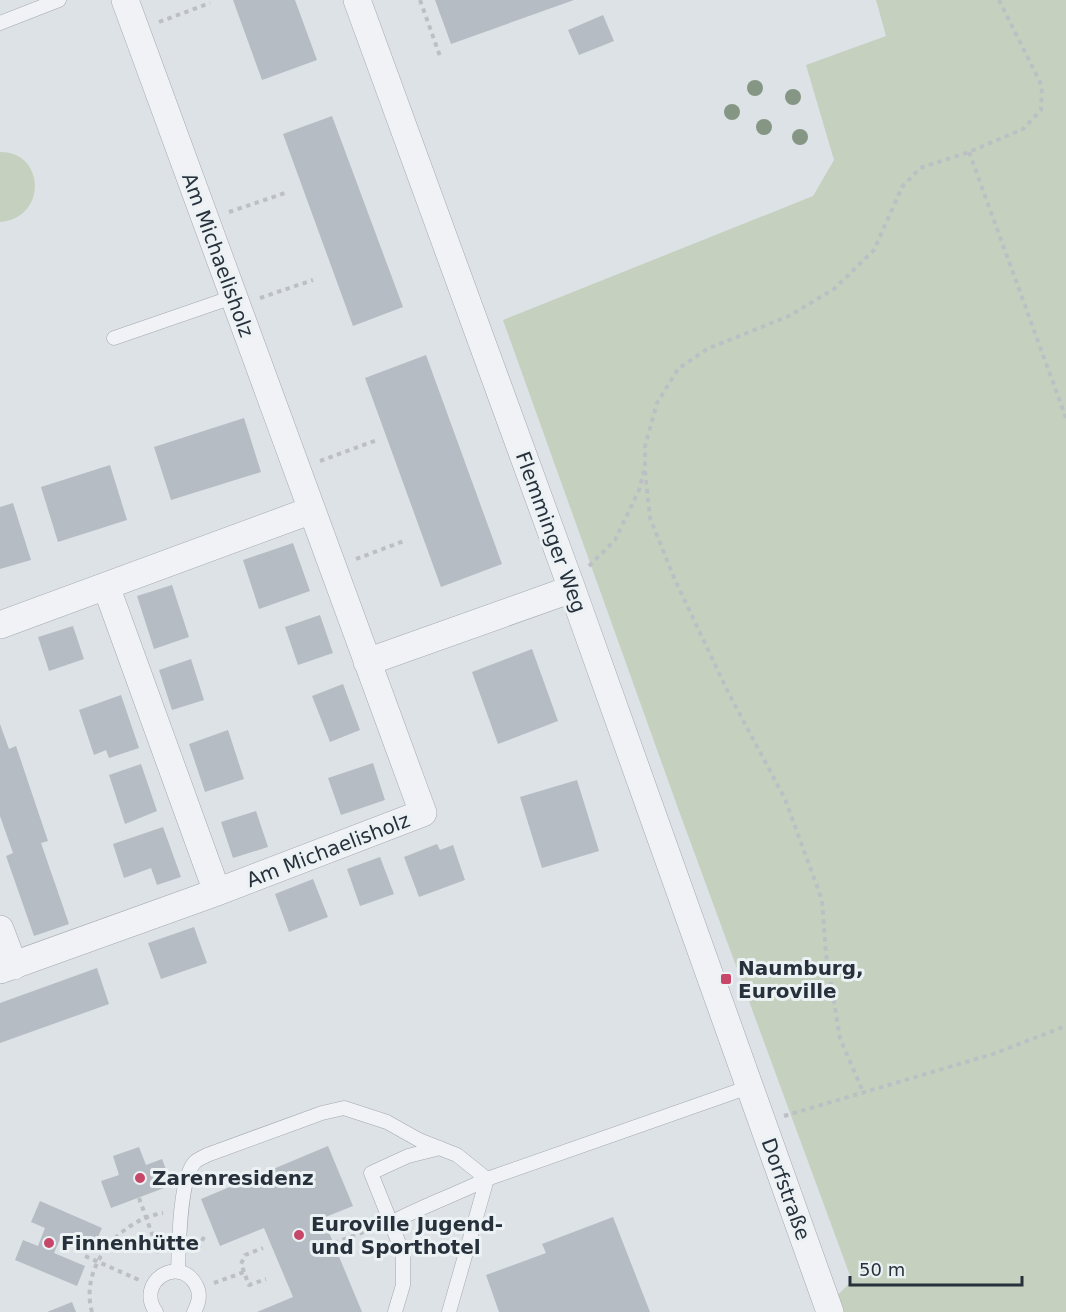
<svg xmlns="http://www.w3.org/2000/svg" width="1066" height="1312" font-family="'DejaVu Sans',sans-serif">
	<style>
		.green { fill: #c5d0bf }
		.building { fill: #b5bcc3 }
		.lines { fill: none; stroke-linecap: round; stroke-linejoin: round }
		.lane-casing { stroke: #a3a9b0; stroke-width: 15 }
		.street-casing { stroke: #a3a9b0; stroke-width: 28 }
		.path { stroke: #bcc0c5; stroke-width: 4; stroke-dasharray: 4.5 4.5; stroke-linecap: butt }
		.lane { stroke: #f0f2f5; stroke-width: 14 }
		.street { stroke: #f0f2f5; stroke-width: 27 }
		.tree { fill: #869685 }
		.poi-dot { fill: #c74768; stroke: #ecf1f4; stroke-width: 2 }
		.labels { text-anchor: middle; stroke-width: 6; stroke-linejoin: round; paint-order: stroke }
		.street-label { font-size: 20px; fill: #27313c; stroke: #ecf1f4 }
		.poi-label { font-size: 20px; font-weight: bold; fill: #27313c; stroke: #ecf1f4; text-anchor: start }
	</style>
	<rect width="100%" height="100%" fill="#dde2e6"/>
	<path class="green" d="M876,0H1066V1312H820L852,1281L679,811L503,320L813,196L834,160L806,65L886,36Z
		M0,152C45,151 48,218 0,222Z"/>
	<path class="building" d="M233,0H295L317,60L262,80Z
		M435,0H574L451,44Z
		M603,15L614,41L579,55L568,30Z
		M332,116L403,307L353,326L283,134Z
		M426,355L502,564L441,587L365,378Z
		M244,418L261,472L171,500L154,447Z
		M110,465L127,520L58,542L41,487Z
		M13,503L31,560L0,569V507Z
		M293,543L310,591L259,609L243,560Z
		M172,585L189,637L154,649L137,596Z
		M320,615L333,653L298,665L285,627Z
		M73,626L84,659L49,671L38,637Z
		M532,649L558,721L498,744L472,672Z
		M191,659L204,700L172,710L159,670Z
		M343,684L360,730L330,742L312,696Z
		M121,695L139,748L109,758L106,750L94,755L79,710Z
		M0,724L9,749L16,746L48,841L41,843L69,924L34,936L6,856L13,853L0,816Z
		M228,730L244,779L205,792L189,744Z
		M373,763L385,800L341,815L328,778Z
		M141,764L157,811L125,824L109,775Z
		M577,780L599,851L542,868L520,797Z
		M256,811L268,847L233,858L221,822Z
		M163,827L181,877L157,885L151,868L124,878L113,844Z
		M437,844L440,850L453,845L465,880L419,897L404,857Z
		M380,857L394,894L360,906L347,869Z
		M313,879L328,917L289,932L275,894Z
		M194,927L207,963L161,979L148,943Z
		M97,968L109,1004L0,1043V1003Z
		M328,1146L353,1206L323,1218L362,1312H257L293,1297L264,1228L220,1246L201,1199Z
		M139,1147L146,1165L162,1159L172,1185L111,1208L101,1181L119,1175L113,1156Z
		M40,1201L102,1228L93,1248L62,1235L54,1253L85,1266L77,1286L15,1260L23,1240L38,1246L45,1228L31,1222Z
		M613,1217L650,1312H499L486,1275L546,1253L542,1244Z
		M72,1302L76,1312H47Z"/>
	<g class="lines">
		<g class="lane-casing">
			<path id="lane" d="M0,23L59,0
				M114,338L233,297
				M391,1223L371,1173L408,1156L440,1148
				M178,1272C179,1248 179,1178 195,1162C198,1159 204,1157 207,1155L322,1113L344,1108L387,1122L419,1140L457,1155L487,1179C455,1195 422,1206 391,1223L403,1254V1285L395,1312
				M156,1312C135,1282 179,1254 196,1285C201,1294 199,1303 194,1312
				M449,1312L487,1179L749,1087"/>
		</g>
		<g class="street-casing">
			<path id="street" d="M357,0L572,589L830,1312
				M106,586L217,892
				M0,625L312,510
				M367,662L572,589
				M0,929L14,966
				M0,970L217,892L423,813L125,0"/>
		</g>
		<path class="path" d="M420,0L441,59
			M159,22L210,3
			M969,152L1066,418
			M229,212L285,193
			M260,298L313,280
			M320,461L377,440
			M645,471L650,518L675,580L728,692L785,799L822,900L826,954L840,1038L863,1092
			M356,559L404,541
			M589,566L615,540L639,490L645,466V446L657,403L678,369L707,349L789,316L834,289L874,250L902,187L920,168L969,152L1023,129L1041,110L1042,86L999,0
			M784,1116L993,1054L1066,1026
			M139,1198L159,1253
			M334,1243L375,1228
			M198,1249L206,1233
			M85,1256L139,1280
			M244,1272L241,1264L245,1255L263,1248
			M214,1283L244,1272L249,1285L266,1279
			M92,1312C79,1266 120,1220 163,1213"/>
		<use href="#lane" class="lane"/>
		<use href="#street" class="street"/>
	</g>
	<g class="tree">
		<circle cx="755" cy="88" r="8"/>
		<circle cx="793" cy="97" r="8"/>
		<circle cx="732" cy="112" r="8"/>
		<circle cx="764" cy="127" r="8"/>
		<circle cx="800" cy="137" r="8"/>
	</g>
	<g class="poi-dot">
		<rect x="720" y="973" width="12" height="12" rx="3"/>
		<circle cx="140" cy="1178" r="6"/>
		<circle cx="299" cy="1235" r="6"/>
		<circle cx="49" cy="1243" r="6"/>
	</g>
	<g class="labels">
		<g class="street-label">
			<text transform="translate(218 255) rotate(70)" y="7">Am Michaelisholz</text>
			<text transform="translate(551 532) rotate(70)" y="7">Flemminger Weg</text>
			<text transform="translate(328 850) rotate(-21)" y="7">Am Michaelisholz</text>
			<text transform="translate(786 1189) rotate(70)" y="7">Dorfstraße</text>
		</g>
		<g class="poi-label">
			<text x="738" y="975">Naumburg,<tspan x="738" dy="23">Euroville</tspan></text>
			<text x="152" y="1185">Zarenresidenz</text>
			<text x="311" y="1231">Euroville Jugend-<tspan x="311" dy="23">und Sporthotel</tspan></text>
			<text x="61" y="1250">Finnenhütte</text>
		</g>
	</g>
	<path d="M850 1276v9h172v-9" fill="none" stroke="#27313c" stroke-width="3"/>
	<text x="859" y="1276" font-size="18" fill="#27313c" stroke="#ecf1f4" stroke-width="4.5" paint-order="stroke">50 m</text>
</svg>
